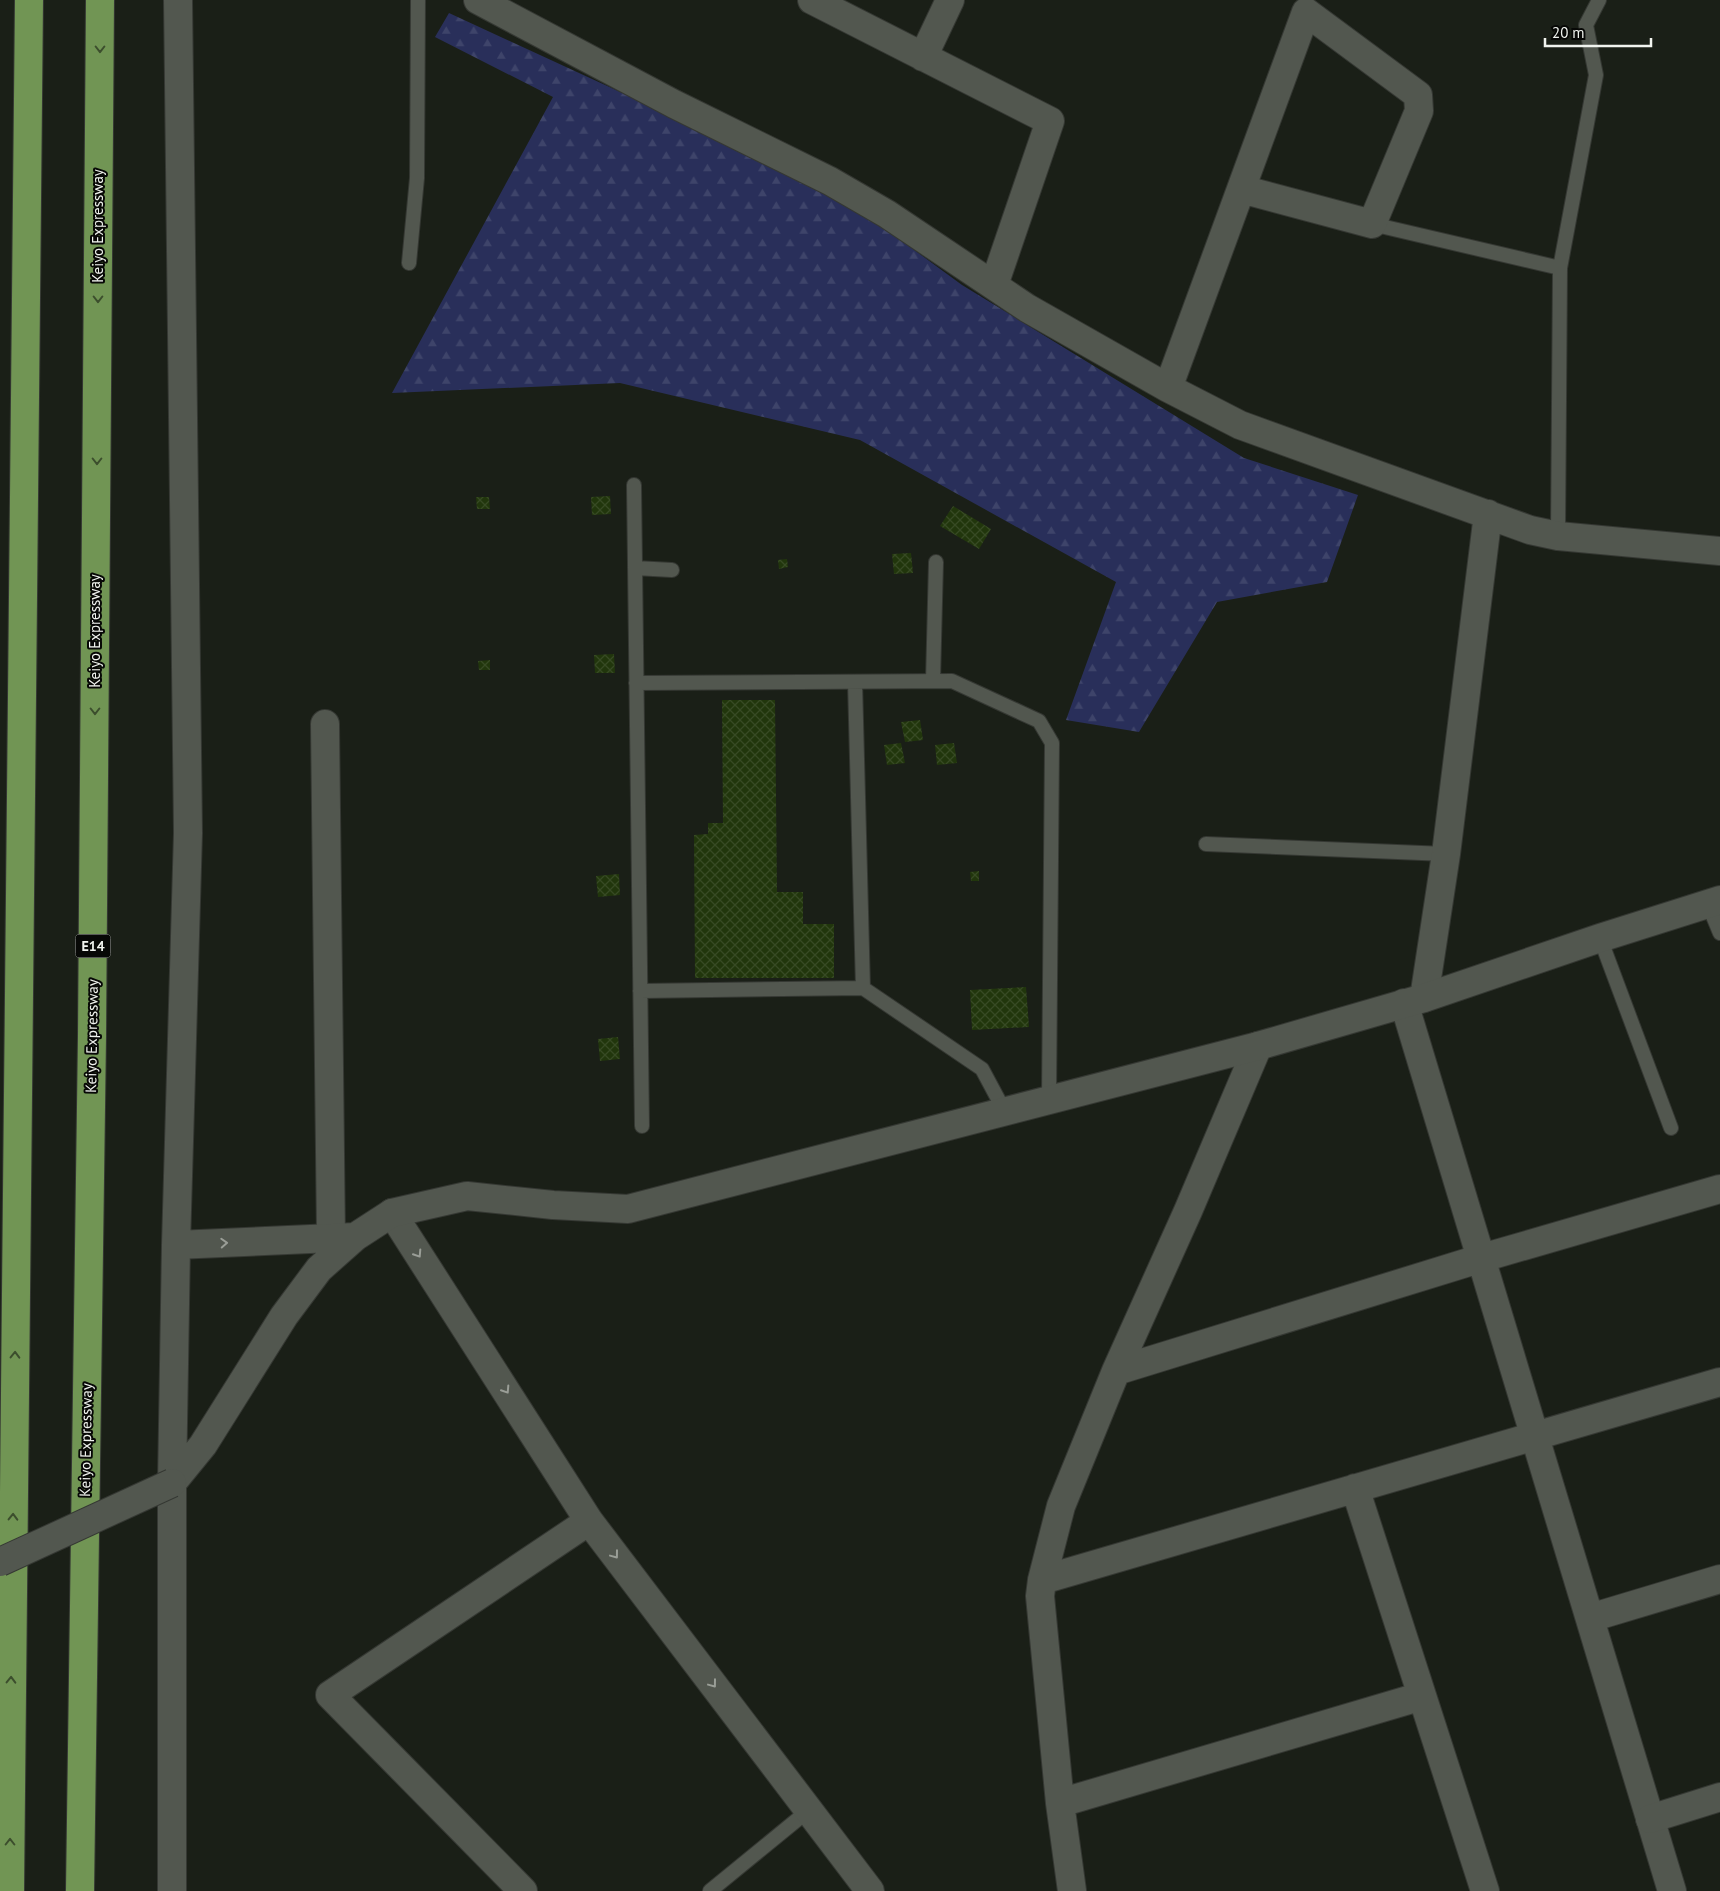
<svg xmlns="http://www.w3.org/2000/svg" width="1720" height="1891" font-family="'PT Sans',sans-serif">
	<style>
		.forest { fill: url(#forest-firs) }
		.building { fill: url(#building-cross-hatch) }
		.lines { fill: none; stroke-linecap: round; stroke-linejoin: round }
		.lane-casing { stroke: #353833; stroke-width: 16 }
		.street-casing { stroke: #353833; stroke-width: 30 }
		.secondary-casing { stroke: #353833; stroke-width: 30 }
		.highway-casing { stroke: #353833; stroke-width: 30 }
		.lane { stroke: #52574f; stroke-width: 14 }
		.street { stroke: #52574f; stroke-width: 28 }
		.secondary { stroke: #52574f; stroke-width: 28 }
		.highway { stroke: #719554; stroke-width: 28 }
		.secondary-bridge-casing { stroke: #353833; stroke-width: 30; stroke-linecap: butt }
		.secondary-bridge { stroke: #52574f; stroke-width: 28 }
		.oneway { stroke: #3c4e2d }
		.oneway2 { stroke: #9a9e97 }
		.labels { text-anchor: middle; stroke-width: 4; stroke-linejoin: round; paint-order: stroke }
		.shield { fill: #070806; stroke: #abada9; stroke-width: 1 }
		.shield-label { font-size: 14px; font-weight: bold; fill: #f1f4ef }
		.street-label { font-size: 15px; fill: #f1f4ef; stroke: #070806 }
	</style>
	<defs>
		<pattern id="forest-firs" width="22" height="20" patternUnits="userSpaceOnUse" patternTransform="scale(1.25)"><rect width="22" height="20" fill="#292f5a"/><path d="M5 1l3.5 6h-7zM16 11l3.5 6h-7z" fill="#3e446a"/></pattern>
		<pattern id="building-cross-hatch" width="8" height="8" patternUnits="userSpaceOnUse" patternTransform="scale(1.25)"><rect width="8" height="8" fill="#21360c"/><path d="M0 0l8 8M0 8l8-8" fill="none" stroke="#374a24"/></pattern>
	</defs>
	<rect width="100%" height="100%" fill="#1a1f17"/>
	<path class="forest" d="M449,13L694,126L872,219L962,285L1244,458L1358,495L1327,582L1217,602L1139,732L1066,720L1116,582L860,440L620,383L392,393L553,97L435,37Z"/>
	<path class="building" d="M610,496L611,514L592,515L591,497Z
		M476,497H489L490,509H477Z
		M953,506L991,529L979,549L940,526Z
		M911,553L913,573L894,574L892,554Z
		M787,559L788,567L779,569L778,560Z
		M614,654L615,673H595L594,655Z
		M490,660V670H479L478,661Z
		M722,700H775L777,892H803V924H834V978H695L694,835L708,834V823H723Z
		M920,720L923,740L905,742L901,722Z
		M901,743L905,763L887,765L884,745Z
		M954,743L957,763L937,765L935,745Z
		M979,871V881H971L970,872Z
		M619,874L620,895L598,897L596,876Z
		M1026,987L1029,1027L972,1030L970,990Z
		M618,1037L620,1059L600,1061L598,1039Z"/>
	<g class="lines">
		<g class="lane-casing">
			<path id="lane" d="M1372,224L1560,268
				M409,263L417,178L418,0
				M634,485L642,1126
				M1558,536L1560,268L1596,75L1586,25L1599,0
				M635,568L672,570
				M933,681L936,562
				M855,682L863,988L982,1069L1005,1112
				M636,683L952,681L1039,721L1052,743L1049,1100
				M1206,844L1446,854
				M1708,904L1720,933
				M1600,938L1671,1128
				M640,991L863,988
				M710,1891L809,1810"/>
		</g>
		<g class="street-casing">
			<path id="street" d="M478,0L674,104L830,181L887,214L1027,308L1168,388L1240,425L1530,530L1558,536L1720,551
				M812,0L1050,121L994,285
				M923,57L950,0
				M1168,388L1306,12L1418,95L1419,111L1372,224L1241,189
				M325,724L331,1238
				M1424,998L1446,854L1488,514
				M1404,1003L1672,1891
				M392,1213L589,1521L870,1891
				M1116,1371L1482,1258L1720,1189
				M1355,1488L1485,1891
				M1042,1580L1720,1382
				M1590,1618L1720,1579
				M1060,1803L1422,1696
				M523,1891L330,1695L589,1521
				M1072,1891L1060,1803L1040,1596L1042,1580L1061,1506L1116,1371L1188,1211L1258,1046"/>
		</g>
		<g class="secondary-casing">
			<path id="secondary" d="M176,1245L355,1237
				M172,1483L203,1445L284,1316L319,1269L355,1237L392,1213L467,1196L553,1205L628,1209L1258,1046L1424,998L1600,938L1720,900
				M1650,1819L1720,1797
				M172,1891V1483L176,1245L188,833L178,0"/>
		</g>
		<g class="highway-casing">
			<path id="highway" d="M10,1891L29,0
				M80,1891L92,1036L100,0"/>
		</g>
		<use href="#lane" class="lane"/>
		<use href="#street" class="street"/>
		<use href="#secondary" class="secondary"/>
		<use href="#highway" class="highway"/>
		<g class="secondary-bridge-casing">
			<path id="secondary-bridge" d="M0,1562L172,1483"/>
		</g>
		<use href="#secondary-bridge" class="secondary-bridge"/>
	</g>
	<defs><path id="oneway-chevron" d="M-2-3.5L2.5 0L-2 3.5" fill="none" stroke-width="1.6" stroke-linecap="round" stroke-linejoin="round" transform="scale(1.25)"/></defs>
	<g class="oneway">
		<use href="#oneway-chevron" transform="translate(100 49) rotate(90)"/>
		<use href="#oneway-chevron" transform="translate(98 299) rotate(90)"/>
		<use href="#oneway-chevron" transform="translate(97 461) rotate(90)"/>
		<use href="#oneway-chevron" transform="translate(95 711) rotate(90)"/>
		<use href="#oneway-chevron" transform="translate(15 1355) rotate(-89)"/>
		<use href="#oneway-chevron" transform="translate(13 1517) rotate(-89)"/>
		<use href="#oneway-chevron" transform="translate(11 1680) rotate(-89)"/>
		<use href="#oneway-chevron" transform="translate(10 1842) rotate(-90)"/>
	</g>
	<g class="oneway2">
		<use href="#oneway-chevron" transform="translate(224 1243) rotate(-3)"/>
		<use href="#oneway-chevron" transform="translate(418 1254) rotate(57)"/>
		<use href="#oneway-chevron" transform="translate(506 1390) rotate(57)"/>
		<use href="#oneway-chevron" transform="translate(615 1555) rotate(53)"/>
		<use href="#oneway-chevron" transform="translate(713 1684) rotate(53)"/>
	</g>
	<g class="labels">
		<rect class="shield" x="75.5" y="934.5" width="35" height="23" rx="4"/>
		<g class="shield-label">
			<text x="93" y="951">E14</text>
		</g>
		<g class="street-label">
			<text transform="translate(98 226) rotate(-90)" y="5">Keiyo Expressway</text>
			<text transform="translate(95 631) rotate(-90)" y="5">Keiyo Expressway</text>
			<text transform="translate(92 1036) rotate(-89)" y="5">Keiyo Expressway</text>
			<text transform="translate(86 1440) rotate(-89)" y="5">Keiyo Expressway</text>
		</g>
	</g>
	<path d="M1545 38v8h106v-8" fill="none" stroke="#f1f4ef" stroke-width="2.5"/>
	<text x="1552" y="38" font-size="15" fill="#f1f4ef" stroke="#070806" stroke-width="4" paint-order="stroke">20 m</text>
</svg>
